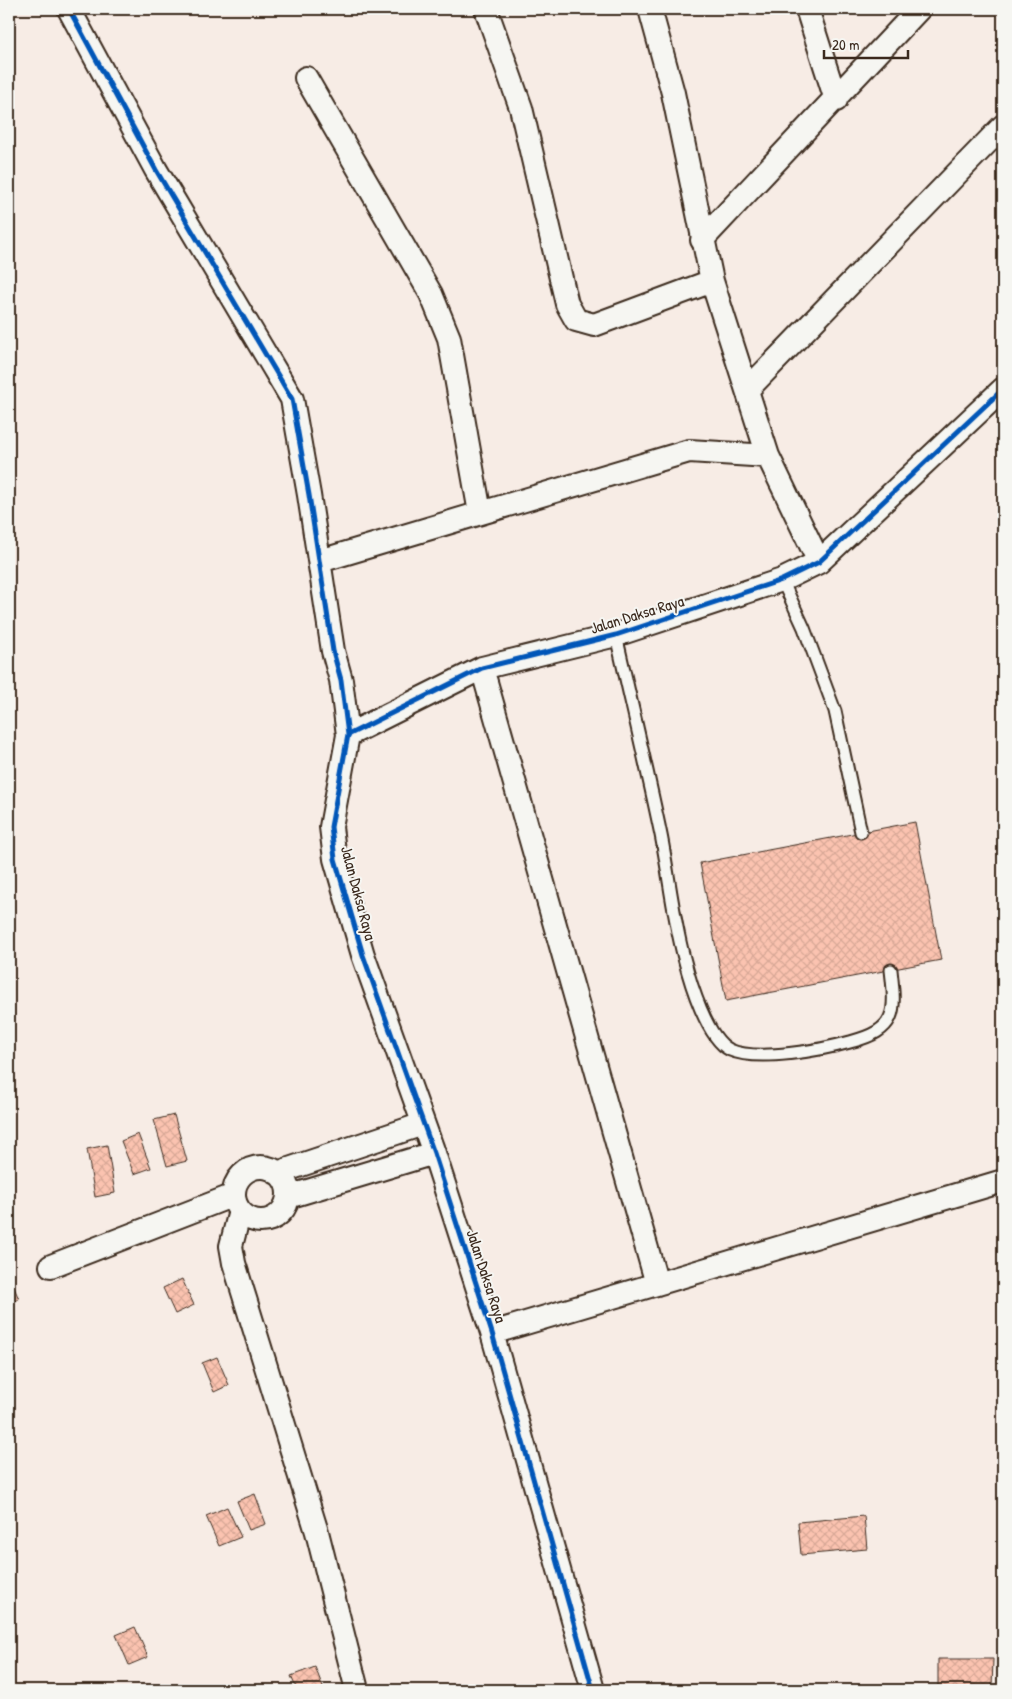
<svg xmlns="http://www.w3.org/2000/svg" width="1012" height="1699" font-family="'Patrick Hand',sans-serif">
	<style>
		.building { fill: url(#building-cross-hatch); stroke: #3b2a1e }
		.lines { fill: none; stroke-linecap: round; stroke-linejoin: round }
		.service-casing { stroke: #3b2a1e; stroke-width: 15 }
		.minor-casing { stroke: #3b2a1e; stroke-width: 26 }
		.service { stroke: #f6f6f2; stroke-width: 11 }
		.minor { stroke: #f6f6f2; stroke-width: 22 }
		.cycleway-casing { stroke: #f6f6f2; stroke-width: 8 }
		.cycleway { stroke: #0057b8; stroke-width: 5 }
		.labels { text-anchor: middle; stroke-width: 4; stroke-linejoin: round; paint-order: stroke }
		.street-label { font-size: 16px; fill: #3b2a1e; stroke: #f6f6f2 }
	</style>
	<defs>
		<pattern id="building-cross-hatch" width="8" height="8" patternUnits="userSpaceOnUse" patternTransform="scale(1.25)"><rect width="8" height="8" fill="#fbc3b0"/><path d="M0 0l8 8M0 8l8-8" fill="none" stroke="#d8a897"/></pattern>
	</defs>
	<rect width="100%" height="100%" fill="#f7ece5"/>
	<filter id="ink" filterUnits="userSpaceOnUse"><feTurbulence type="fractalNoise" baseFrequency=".02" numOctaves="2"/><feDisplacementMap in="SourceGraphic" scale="10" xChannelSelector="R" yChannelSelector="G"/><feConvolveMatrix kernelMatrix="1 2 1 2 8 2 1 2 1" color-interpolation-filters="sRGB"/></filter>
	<g filter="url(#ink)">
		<path class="building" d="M915,822L941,960L726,1001L700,863Z
			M174,1115L187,1161L167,1166L154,1120Z
			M138,1134L151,1168L134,1174L121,1141Z
			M107,1145L115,1193L95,1197L87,1149Z
			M9,1276L19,1299L9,1303Z
			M182,1279L194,1305L175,1314L163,1288Z
			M217,1357L229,1385L214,1392L202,1363Z
			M255,1494L266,1524L249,1530L237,1501Z
			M227,1507L241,1537L219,1546L206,1516Z
			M864,1516L867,1549L801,1555L798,1522Z
			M135,1627L148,1657L129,1665L116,1635Z
			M938,1659H993L992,1688H938Z
			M315,1667L324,1690H297L291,1676Z"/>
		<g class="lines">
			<g class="service-casing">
				<path id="service" d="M782,580L804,628L835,711L861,832
					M616,635C631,702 647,768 661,835C669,875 673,917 684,958C690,982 707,1039 730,1050C757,1062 822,1050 850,1042C897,1030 896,1013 891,970"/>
			</g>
			<g class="minor-casing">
				<path id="minor" d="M69,9L156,170L292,399L309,495L333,651L341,680L348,735L331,827L335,859L363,955L434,1153L492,1333L593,1690
					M486,9L521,108L567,304L576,320L594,325L712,281
					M650,9L673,93L712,281L768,456L819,562
					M807,9L836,100
					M306,78L431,294L449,338L480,513
					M702,240L919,9
					M748,389L1003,126
					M320,561L689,451L768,456
					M482,668L657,1284
					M348,735L482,668L616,635L782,580L819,562L1003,389
					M234 1194a27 27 0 1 1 54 0a27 27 0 1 1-54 0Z
					M277,1173L423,1124
					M288,1197L434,1153
					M240,1211L231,1246L234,1263L317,1532L357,1690
					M51,1266L234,1195
					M492,1333L1003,1181"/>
			</g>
			<use href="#service" class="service"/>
			<use href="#minor" class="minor"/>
			<g class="cycleway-casing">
				<path id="cycleway" d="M69,9L156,170L292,399L309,495L333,651L341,680L348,735L331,827L335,859L363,955L434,1153L492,1333L593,1690
					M348,735L482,668L616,635L782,580L819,562L1003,389"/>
			</g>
			<use href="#cycleway" class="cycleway"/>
		</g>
	</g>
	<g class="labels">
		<g class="street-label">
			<text transform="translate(637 614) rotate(-17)" y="6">Jalan Daksa Raya</text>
			<text transform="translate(359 893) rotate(75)" y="6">Jalan Daksa Raya</text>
			<text transform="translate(487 1276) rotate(72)" y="6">Jalan Daksa Raya</text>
		</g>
	</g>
	<rect width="1012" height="1699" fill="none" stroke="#f6f6f2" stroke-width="30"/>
	<rect x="15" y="15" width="982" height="1669" fill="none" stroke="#3b2a1e" stroke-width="2" filter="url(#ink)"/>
	<path d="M824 50v8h84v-8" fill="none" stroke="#3b2a1e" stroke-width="2.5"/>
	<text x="832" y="50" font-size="15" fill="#3b2a1e" stroke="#f6f6f2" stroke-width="4" paint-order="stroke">20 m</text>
</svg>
